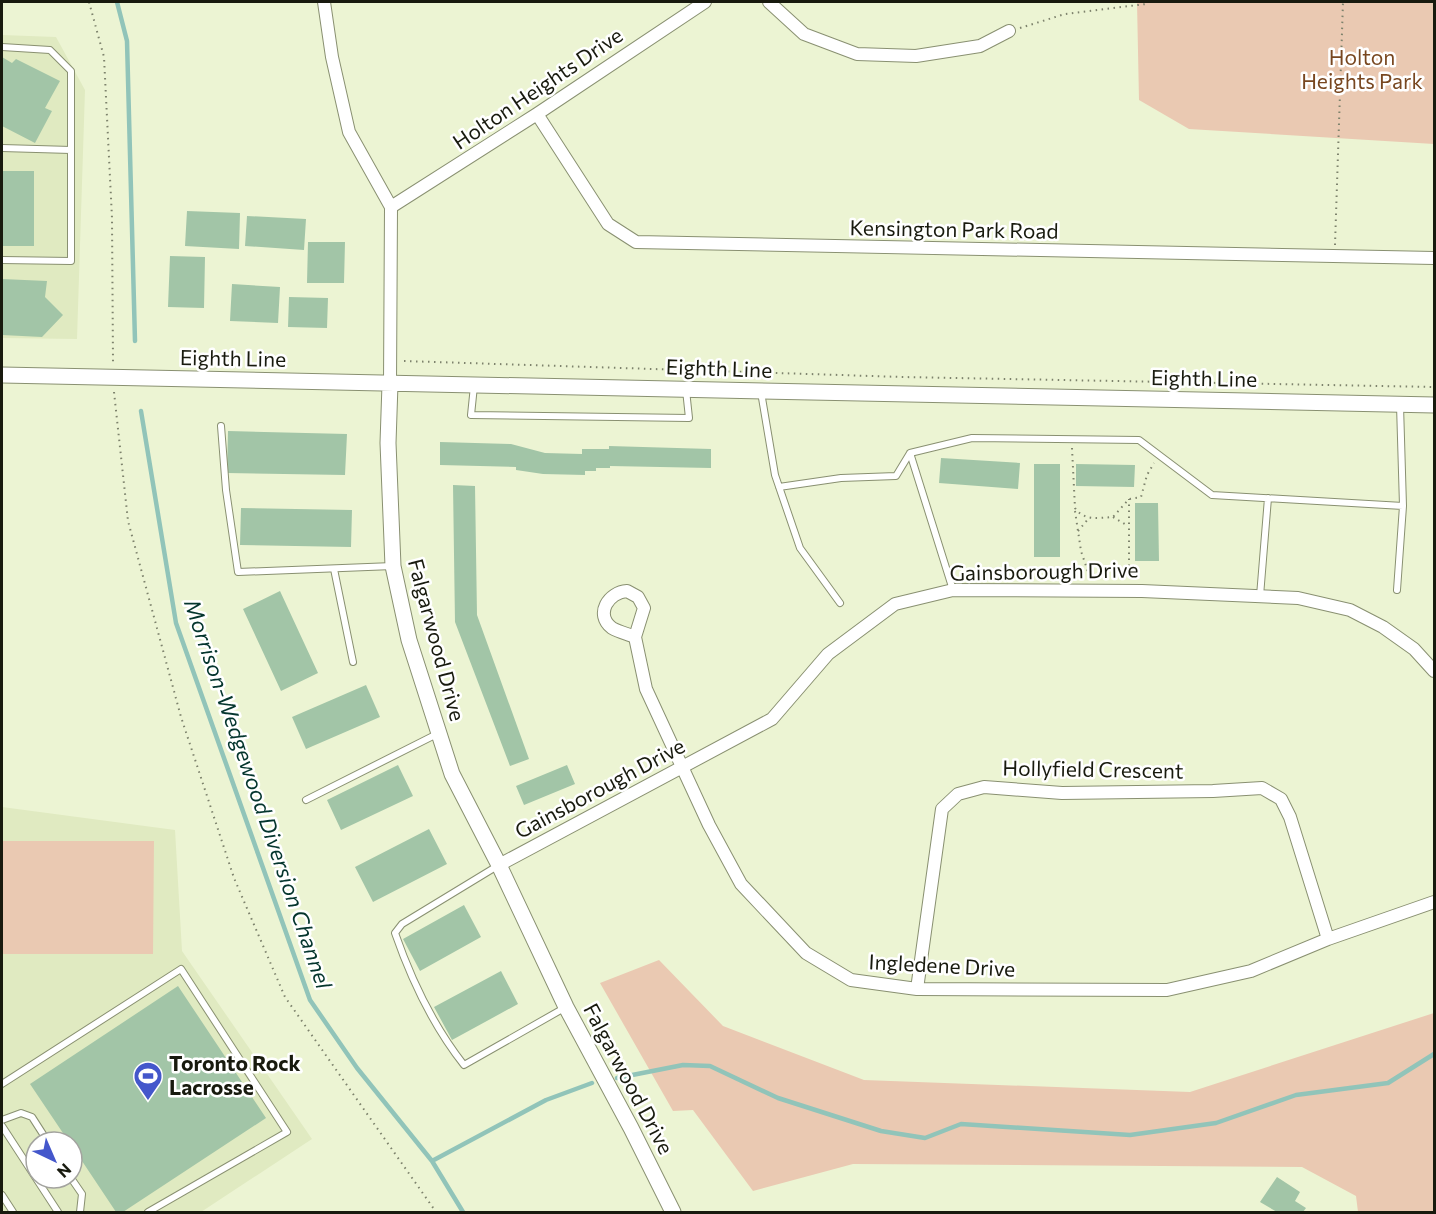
<svg xmlns="http://www.w3.org/2000/svg" width="1436" height="1214" font-family="Commissioner,sans-serif">
	<style>
		.built { fill: #e0eac1; fill-rule: evenodd }
		.green { fill: #eac9b2 }
		.lines { fill: none; stroke-linecap: round; stroke-linejoin: round }
		.stream { stroke: #91c4b9; stroke-width: 4.5 }
		.building { fill: #a2c5a7 }
		.service-casing { stroke: #899071; stroke-width: 8 }
		.minor-casing { stroke: #899071; stroke-width: 14 }
		.tertiary-casing { stroke: #899071; stroke-width: 17 }
		.path { stroke: #7d826c; stroke-width: 2; stroke-dasharray: 1.5 4.5; stroke-linecap: butt }
		.service { stroke: #fff; stroke-width: 6 }
		.minor { stroke: #fff; stroke-width: 12 }
		.tertiary { stroke: #fff; stroke-width: 15 }
		.labels { text-anchor: middle; stroke-width: 5; stroke-linejoin: round; paint-order: stroke }
		.park-label { font-size: 21px; fill: #784720; stroke: #fff }
		.street-label { font-size: 21px; fill: #181a0e; stroke: #fff }
		.poi-label { font-size: 21px; font-weight: bold; fill: #181a0e; stroke: #fff; text-anchor: start }
		.water-label { font-size: 22px; font-style: italic; fill: #04352d; stroke: #fff }
	</style>
	<rect width="100%" height="100%" fill="#ecf4d3"/>
	<path class="built" d="M2,35L56,37L85,90L77,339L2,338Z
		M2,807L175,830L182,951L312,1139L201,1212H2ZM36,1142H72V1178H36Z"/>
	<path class="green" d="M1137,2H1434V144L1189,129L1139,100Z
		M2,841H154L153,954H2Z
		M659,960L723,1026L864,1080L1190,1092L1434,1013V1212H1358L1356,1196L1302,1167L853,1164L753,1191L693,1110L673,1111L600,983Z"/>
	<g class="lines">
		<path class="stream" d="M117,2L127,41L135,341
			M141,411L176,623L310,1000L357,1068L432,1161L463,1212
			M617,1078L683,1065L710,1066L778,1098L881,1131L925,1138L961,1124L1130,1135L1216,1123L1296,1095L1388,1083L1434,1054
			M432,1161L546,1100L592,1083"/>
	</g>
	<path class="building" d="M2,57L12,63L16,59L60,81L45,108L52,111L35,143L2,126Z
		M2,171H34V246H2Z
		M187,211L240,213L239,249L185,246Z
		M247,216L306,219L304,250L245,246Z
		M308,242H345L344,283H307Z
		M170,256L205,257L204,308L168,307Z
		M2,279L47,281L45,297L63,315L42,337L2,335Z
		M232,284L280,287L278,323L230,321Z
		M289,297L328,298L327,328L288,327Z
		M228,431L347,434L345,475L227,473Z
		M440,442L511,444L545,453L582,454V449H609V446L711,449V468L610,466V468H596V471H585V475L543,474L516,470V467L440,465Z
		M941,458L1020,463L1018,489L939,483Z
		M1034,464H1060V557H1034Z
		M1076,464L1135,465L1134,487L1076,486Z
		M453,485L475,486L477,615L529,759L510,766L455,622Z
		M1135,503H1158L1159,561H1135Z
		M241,508L352,510L351,547L240,545Z
		M280,591L318,673L281,691L243,609Z
		M366,685L380,717L306,749L292,717Z
		M398,765L413,796L341,830L327,800Z
		M567,765L575,784L524,805L516,786Z
		M429,829L447,864L373,902L355,867Z
		M464,905L481,937L420,971L403,939Z
		M501,971L518,1004L452,1040L434,1007Z
		M178,986L266,1118L123,1212H116L72,1146V1142H69L30,1084Z
		M1277,1177L1300,1192L1295,1201L1306,1208L1303,1212H1277L1260,1202Z"/>
	<g class="lines">
		<g class="service-casing">
			<path id="service" d="M2,47L50,50L71,71V261L2,260
				M2,148L71,150
				M474,386L471,415L689,418L686,390
				M761,392L775,475L800,548L840,603
				M221,426L226,490L238,572L393,566
				M910,453L953,590
				M779,487L841,478L896,476L910,453L972,438L1139,440L1212,495L1403,506
				M334,569L353,662
				M1397,590L1403,506L1400,405
				M1260,596L1268,498
				M306,800L437,734
				M499,865L402,924L395,933C411,979 434,1027 464,1065L566,1007
				M2,1084L181,969L287,1132L148,1212
				M2,1120L21,1113L32,1117L48,1142
				M2,1126L58,1212
				M71,1178L82,1194L80,1212
				M2,1195L13,1212"/>
		</g>
		<g class="minor-casing">
			<path id="minor" d="M324,2L332,57L349,132L391,207L390,384
				M769,2L804,34L857,54L916,56L980,46L1009,31
				M537,114L608,224L636,242L1434,258
				M391,207L537,114L705,2
				M627,591L638,597L644,608L635,637C628,634 619,632 612,628C594,614 609,592 627,591Z
				M635,637L646,689L709,825L741,884L806,953L851,980L917,989L1167,990L1251,971L1328,939L1434,902
				M499,865L772,719L828,654L895,604L953,590L1142,591L1298,598L1350,610L1383,627L1414,649L1434,671
				M917,989L942,809L958,794L984,787L1062,793L1213,791L1262,788L1281,799L1290,817L1328,939"/>
		</g>
		<g class="tertiary-casing">
			<path id="tertiary" d="M2,375L1434,405
				M390,384L388,443L393,566L409,640L452,774L499,865L566,1007L631,1128L673,1212"/>
		</g>
		<path class="path" d="M89,2L104,57L112,218L113,362
			M1020,28L1065,14L1146,4
			M1335,245L1343,2
			M404,361L902,377L1434,387
			M114,392L128,521L181,717L234,878L285,997L436,1212
			M1072,448L1075,508C1084,521 1098,518 1113,517L1129,499L1141,497L1147,475L1154,463
			M1075,511L1081,551L1090,578
			M1113,517L1128,526
			M1078,531L1089,518
			M1129,578V499"/>
		<use href="#service" class="service"/>
		<use href="#minor" class="minor"/>
		<use href="#tertiary" class="tertiary"/>
	</g>
	<defs>
		<g id="stadium-pin" transform="scale(1.5)"><path d="M0 17L-7.5 6A9.5 9.5 0 1 1 7.5 6Z" fill="#4457cb" stroke="#fff"/><path d="M0-5a6.5 5 0 1 0 0 10a6.5 5 0 1 0 0-10ZM-3.5-1.8h7v3.6h-7Z" fill="#fff"/></g>
	</defs>
	<g fill-rule="evenodd">
		<use href="#stadium-pin" x="148" y="1076"/>
	</g>
	<g class="labels">
		<g class="park-label">
			<text x="1362" y="65">Holton<tspan x="1362" dy="24">Heights Park</tspan></text>
		</g>
		<g class="street-label">
			<text transform="translate(538 89) rotate(-34)" y="7">Holton Heights Drive</text>
			<text transform="translate(954 230) rotate(1)" y="7">Kensington Park Road</text>
			<text transform="translate(233 359) rotate(1)" y="7">Eighth Line</text>
			<text transform="translate(719 369) rotate(2)" y="7">Eighth Line</text>
			<text transform="translate(1204 379) rotate(1)" y="7">Eighth Line</text>
			<text transform="translate(1044 572) rotate(-1)" y="7">Gainsborough Drive</text>
			<text transform="translate(436 640) rotate(75)" y="7">Falgarwood Drive</text>
			<text transform="translate(1093 770) rotate(1)" y="7">Hollyfield Crescent</text>
			<text transform="translate(600 789) rotate(-28)" y="7">Gainsborough Drive</text>
			<text transform="translate(942 966) rotate(3)" y="7">Ingledene Drive</text>
			<text transform="translate(628 1079) rotate(62)" y="7">Falgarwood Drive</text>
		</g>
		<g class="poi-label">
			<text x="169" y="1071">Toronto Rock<tspan x="169" dy="24">Lacrosse</tspan></text>
		</g>
		<g class="water-label">
			<text transform="translate(258 794) rotate(71)" y="8">Morrison-Wedgewood Diversion Channel</text>
		</g>
	</g>
	<rect width="1436" height="1214" fill="none" stroke="#181a0e" stroke-width="6"/>
	<g transform="translate(54 1160) rotate(136)"><circle r="28" fill="#ffffff" stroke="#a3a39f" stroke-width="1.5"/>
	<path d="M0-4.5L10 22L0 15L-10 22Z" fill="#4457cb"/>
	<text y="-9" font-size="16" font-weight="bold" text-anchor="middle" fill="#181a0e">N</text>
	</g>
</svg>
